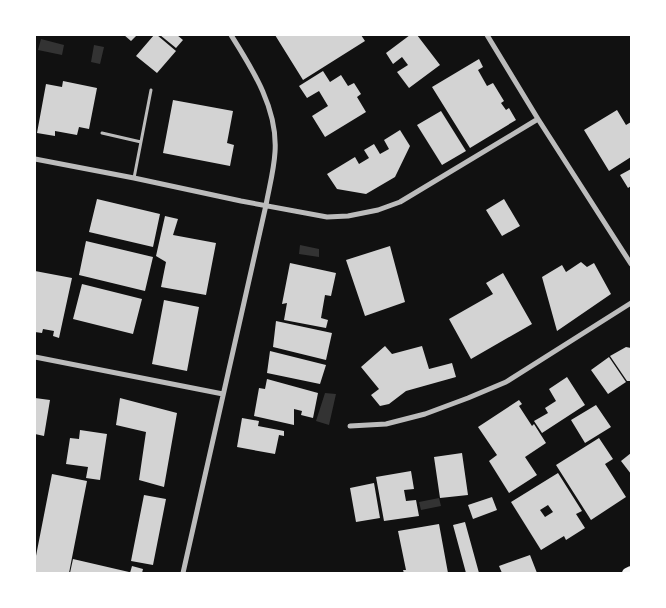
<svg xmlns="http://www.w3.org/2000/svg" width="666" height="608" font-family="'PT Sans',sans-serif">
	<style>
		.water { fill: #333 }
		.building { fill: #d3d3d3; fill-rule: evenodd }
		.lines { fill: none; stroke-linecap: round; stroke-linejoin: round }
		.service { stroke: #bcbcbc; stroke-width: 3 }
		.minor { stroke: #bcbcbc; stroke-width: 5 }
		.secondary { stroke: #f5f5f5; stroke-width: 10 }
	</style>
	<rect width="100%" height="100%" fill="#111"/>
	<path class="water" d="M41,39L64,45L62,55L38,50Z
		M94,45L104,47L100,64L91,62Z
		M300,245L319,249V257L299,254Z
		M325,393L336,394L329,425L316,421Z
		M439,498L441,506L421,510L419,502Z"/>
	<path class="building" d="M124,35H137L131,41Z
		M154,35H157L176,51L157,73L136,56Z
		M160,35H177L183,40L176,48Z
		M275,35H361L365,41L303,80Z
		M410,35H417L440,65L409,88L397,72L408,65L402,57L393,64L386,53Z
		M479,59L483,67L478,70L487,86L493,83L504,101L501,103L506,110L509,108L516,120L470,148L432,87Z
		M323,71L330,82L341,75L348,86L354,83L361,94L357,97L366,112L325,137L312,116L328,106L319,91L307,98L299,86Z
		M63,81L97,88L89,129L79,127L77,135L55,131V136L37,133L46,84L62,87Z
		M173,100L233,111L227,143L234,145L230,166L163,153Z
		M617,110L626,125L631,122V157L609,171L584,130Z
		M441,111L466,151L442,165L417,125Z
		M400,130L410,146L395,177L366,194L337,189L327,174L355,157L359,164L369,158L364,150L374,144L380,154L389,149L384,140Z
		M631,169V186L628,188L620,175Z
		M97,199L160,214L153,247L89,232Z
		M504,199L520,226L502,236L486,210Z
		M165,216L178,219L173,235L216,243L206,295L161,287L166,262L156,256Z
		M86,241L153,257L145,291L79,275Z
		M390,246L405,302L365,316L346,260Z
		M581,262L587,267L594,263L611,294L557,331L542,277L562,265L566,272Z
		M290,263L336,273L331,296L325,295L321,318L328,320L326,328L284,320L287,303L282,304Z
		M35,271L72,278L59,338L53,336L54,331L43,329L42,333L35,332Z
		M503,273L532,324L471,359L449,319L493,294L486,283Z
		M82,284L142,299L133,334L73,319Z
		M164,300L199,307L187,371L152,364Z
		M276,321L332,333L326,360L273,347Z
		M385,346L392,354L422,346L429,369L452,363L456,377L406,391L389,404L380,406L371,395L379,389L361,367Z
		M626,347L631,348V381H627L610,356Z
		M270,351L326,365L320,384L267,373Z
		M609,357L626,382L608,394L591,370Z
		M567,377L585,405L542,433L534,421L548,413L545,408L556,401L549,389Z
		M267,379L318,393L313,418L301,415L302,411L294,409V425L254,416L259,388L265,389Z
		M35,398L50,400L44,436L35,434Z
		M120,398L177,413L164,487L139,480L146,432L116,425Z
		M519,400L522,404L519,406L532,426L534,424L546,443L525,457L537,475L509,493L489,461L497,455L478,427Z
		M596,405L611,427L585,443L571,420Z
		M242,418L259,421L258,426L284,431V436L279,435L275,454L237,447Z
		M80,430L107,434L100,480L86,478L88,467L66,464L70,438L79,439Z
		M599,438L613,459L605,464L626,497L591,520L556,465Z
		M462,453L468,495L440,498L434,457Z
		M631,453V474L621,461Z
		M411,471L414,489L404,490L406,501L416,500L419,516L384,521L376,477Z
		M558,473L582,511L576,514L585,528L566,540L564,536L541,550L511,502ZM548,505L553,512L545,517L540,510Z
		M52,474L87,481L69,573H35V561Z
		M374,483L380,518L356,522L350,488Z
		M144,495L166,499L153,565L131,561Z
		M492,497L497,510L473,519L468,505Z
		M465,522L479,573H466L453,525Z
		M439,524L448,573H404L403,570H406L398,531Z
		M530,555L537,573H502L499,566Z
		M73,559L129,572V573H70Z
		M132,566L143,569L142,573H130Z"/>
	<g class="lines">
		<path class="service" d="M102,133L141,142
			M134,178L151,90"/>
		<path class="minor" d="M487,35L538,119L631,264
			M35,159L134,178L241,201L327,217L348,216L378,210L400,202L538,119
			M35,357L223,394
			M350,426L386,424L425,414L468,398L506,382L631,303
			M183,573L266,205C269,188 274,170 275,152C278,109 253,70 231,35"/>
		<path class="secondary" d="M627,573L631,571"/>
	</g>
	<rect width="666" height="608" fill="none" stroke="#ffffff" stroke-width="72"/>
</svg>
